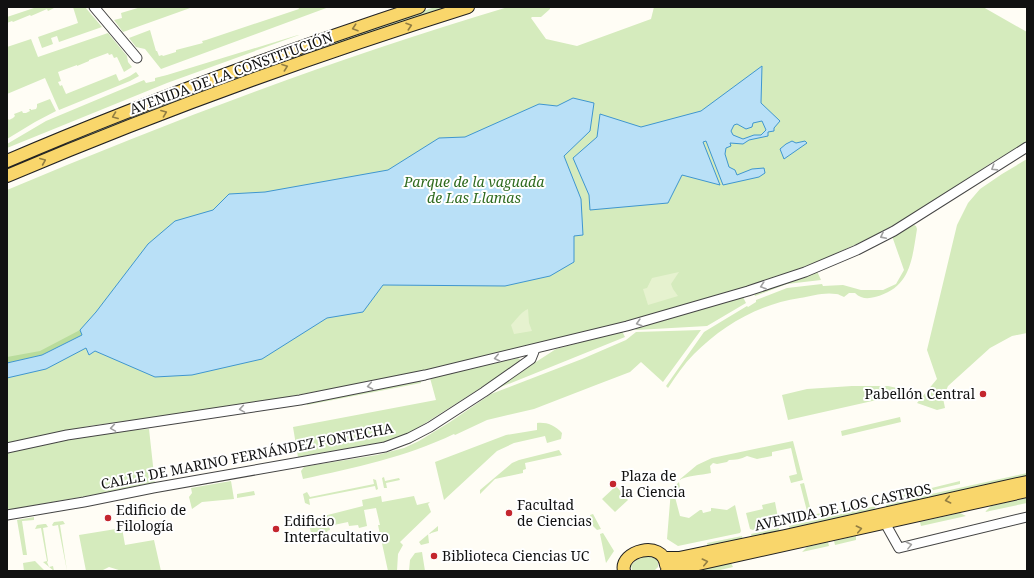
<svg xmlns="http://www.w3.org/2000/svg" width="1034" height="578" font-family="'Noto Serif',serif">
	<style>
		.green { fill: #d5ebbd }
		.forest { fill: #b9dc9c }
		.pitch { fill: #e6f2cf }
		.water { fill: #b9e0f7; stroke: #3f96cf; fill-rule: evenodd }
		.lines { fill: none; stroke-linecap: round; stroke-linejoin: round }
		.minor-casing { stroke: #444; stroke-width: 11 }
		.major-casing { stroke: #222; stroke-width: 14 }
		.minor { stroke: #fff; stroke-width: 9 }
		.major { stroke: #f9d66b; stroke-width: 12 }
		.oneway { stroke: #917d42 }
		.oneway2 { stroke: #a0a0a0 }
		.poi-dot { fill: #c4262e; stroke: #fff; stroke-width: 1.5 }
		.labels { text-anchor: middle; stroke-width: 4; stroke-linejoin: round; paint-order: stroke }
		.street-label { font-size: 14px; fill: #111; stroke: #fff }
		.park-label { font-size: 14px; font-style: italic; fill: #2f6b1f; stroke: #fff }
		.poi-label { font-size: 14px; fill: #111; stroke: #fff; text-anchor: start }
	</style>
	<rect width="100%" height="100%" fill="#fffdf5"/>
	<path class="green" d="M37,7H54V8L48,11L47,9L31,16L30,15L13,22L12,21L7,23V17Z
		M73,7H85L102,27L59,42L57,36L51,38L53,44L42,48L38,37L78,23Z
		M141,7H193L123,32L114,20L122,18L121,13Z
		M298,7H329L161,69L145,49L136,47L129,38L150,30L156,51H157L159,56L162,55L163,56L176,52V50L203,43L202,41L206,40L299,9Z
		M435,7H451L335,45L334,41Z
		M508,7H550V9L541,17H532L531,18L546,39L577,46L651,19L654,7H983L1027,32V142L991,163L935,202L870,238L817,262L751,286L620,323L486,356L393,377L281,398L220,408L89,426L7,443V190C171,121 337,58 508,7Z
		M108,33L127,56L128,62L132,67L124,72L117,57L114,58L112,54L109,55L108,53L89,60V61L77,66V65L58,72L61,81L58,82L60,86L62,85L66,94L116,74L119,81L130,76L136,72L139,76L130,81L59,110L45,78L7,94V47L31,39L38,57Z
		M298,35H299L167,83L7,148V144L46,121L144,80L146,83L155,81V78L167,75Z
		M328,42L330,47L7,171V166L151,108Z
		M50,99L56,111L35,122L7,139V118L9,120L13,118L15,116L14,114L22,111L23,113H26L30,111L29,109H31V110L36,109L37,107V104Z
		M1027,159V333L1012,336L990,348L948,386L943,398L945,408L937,410L917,403L937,379L927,350L957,225L968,203L980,189L1002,174Z
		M914,225L916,226L917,229C912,259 911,288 875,297C868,299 861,299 855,293H849L844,297C841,296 839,294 836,294C824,292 811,296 800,298C759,304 723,325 694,354C684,364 676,376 668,388L666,386L704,332L747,306L748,307L756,302V300L787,288L822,284L823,286L843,285L861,290H883L896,284L904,270L892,236Z
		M817,271L821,280L787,284L755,296L754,293Z
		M743,297L746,303L707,326L636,330L634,328Z
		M701,330L663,382L641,362L630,372L596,385L534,409L487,420L455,435L454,434C406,457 354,468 303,479L301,471L304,467L308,466L377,455L404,448L419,441L450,422L491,394L582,359L626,340L636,332Z
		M622,331L625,337L491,391L556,349Z
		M518,358L521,360L520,363L405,436L385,442L298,457L293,427L436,400L430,378Z
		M420,379L421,383L307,405L306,402Z
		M852,386H888L897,388L900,392L899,395L788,420L782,395L807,389Z
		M900,417L901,422L842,436L841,431Z
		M537,423C546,422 555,425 562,433L561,439L547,443L545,436L514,443L497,451L444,500L435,462L506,435L537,430Z
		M149,429L155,484L7,510V452C54,440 101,432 149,429Z
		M793,441L803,480L791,483L789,476L797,474L791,448L772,452V456L757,459L747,456C741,459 735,460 729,460L727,462L717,464L713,463L710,466L711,473C701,475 686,476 679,480L697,465L712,458Z
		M559,450L562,455L525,463L526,469L523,470V473L495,479L480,494V490L512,463L519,460Z
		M1027,473V478L886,508V504Z
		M384,477L385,481L399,478L400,480L386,483L387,488H384L382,478Z
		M373,479L376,480L378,489L376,490L375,486L309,499L310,505L305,503L303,494L307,492L310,497L374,484Z
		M231,481L234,499L202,502L192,509L189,497L192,493L191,488Z
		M960,481V484L895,499V497Z
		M679,482L681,494L675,497L680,516L689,518L700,510H702L703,513L711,511V508H712L727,510L735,505L741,531L740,533L678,546L667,539L671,490Z
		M804,483L812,515L868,503V504L812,517V515H808L800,484Z
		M616,486L628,500L615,512L602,499Z
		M254,491L255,495L237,498V494Z
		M381,496L382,502L414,496L417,505L430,502L428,504L431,512L400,542L403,545L398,554L397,571H388L378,525H380L376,508L364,510L367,526L359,528L358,525L349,526L348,522L329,526L330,530L327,531L328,533L312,537L308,520L363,506L362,500Z
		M1027,498V503L985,512L991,506Z
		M775,502L779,523L753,530L750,529L746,513L763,509L762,505Z
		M876,506L874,510L790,530L789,526Z
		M960,513L966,516L921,526L920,522Z
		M593,514L601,529L597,530L593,526L590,515Z
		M34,517V520L22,521L27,555H23L17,520Z
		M63,521L65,524L60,525L67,571L58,525L53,526L52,525L54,522Z
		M44,524H46L48,527L43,528L48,561L47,562L49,567L53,566L54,571L43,562L47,561L41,528L35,529L37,525Z
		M438,526V531L428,534L429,543L421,545L419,542Z
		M122,528L125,545L154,540L161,571H122L109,567L101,571H86L79,535Z
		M779,528L780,532L752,538L751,534Z
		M603,533L614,551L606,563L600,534Z
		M742,536L743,540L708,548L707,543Z
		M856,536V540L835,545L834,541Z
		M828,542L829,546L802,552L807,547Z
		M422,552L425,571H409L410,560L415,553Z
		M643,557C649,557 654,556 658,562V567L654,571H632L631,565L638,559Z
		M35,561L45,571H24L23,563Z
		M731,563L733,567L716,571H697Z"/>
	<path class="forest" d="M80,330L82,335L42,355L7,363V357L40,351Z"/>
	<path class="pitch" d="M679,272L671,284L673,289L678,296L648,305L643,289L647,288L652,278Z
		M528,309L529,323L532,331L514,334L511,325C516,320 521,312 528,309Z"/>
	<path class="water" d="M762,66L761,103L780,121L774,128V131L768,132V136L749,140L743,144L730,143L731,146L726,148L725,154L729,167L735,170L737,175L752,169L764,168L765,173L759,177L723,185L706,141L703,142L720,185L682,175L668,203L590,210L589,195L573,158L597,137L600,114L641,127L701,111ZM762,121L766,130L761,135H754L743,139L733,135L731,131L734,125L737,124L746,129L752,127L753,123Z
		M573,98L594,103L590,131L564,156L581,199L583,235L574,236V262L550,276L505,286L383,285L363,312L327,318L262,359L192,375L155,377L95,351L89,355L86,348L46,369L7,378V363L42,355L82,335L80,330L96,312L148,244L175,221L213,210L229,194L265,192L388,170L439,138L465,137L539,104L557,106Z
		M792,141L796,143L805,141L807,143L784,159L780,149L786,144Z"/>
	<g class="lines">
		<g class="minor-casing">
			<path id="minor" d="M94,7L137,58
				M7,448L67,435L300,400L425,375L627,326L748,291L805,272L857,250L894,231L1027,147
				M7,515L84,502L153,488L385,447L409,438L430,427L484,392L531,359L535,349
				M885,523L899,548L1027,517"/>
		</g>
		<g class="major-casing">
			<path id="major" d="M7,161C142,103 280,53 419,7
				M7,176C158,112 312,56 468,7
				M664,558H679L785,536L1027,482
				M624,571C619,551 663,539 666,565
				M667,571L1027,491"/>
		</g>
		<use href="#minor" class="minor"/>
		<use href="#major" class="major"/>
	</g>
	<defs><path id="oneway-chevron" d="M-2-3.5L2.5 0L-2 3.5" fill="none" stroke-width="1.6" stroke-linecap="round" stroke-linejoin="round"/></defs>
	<g class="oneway">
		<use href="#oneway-chevron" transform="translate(409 26) rotate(-18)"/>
		<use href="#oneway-chevron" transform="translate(355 28) rotate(162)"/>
		<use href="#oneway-chevron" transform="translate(285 67) rotate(-20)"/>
		<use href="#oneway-chevron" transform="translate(164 113) rotate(-21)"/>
		<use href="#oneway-chevron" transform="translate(115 116) rotate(159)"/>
		<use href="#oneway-chevron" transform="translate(43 161) rotate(-23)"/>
		<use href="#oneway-chevron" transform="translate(948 500) rotate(168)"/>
		<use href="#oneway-chevron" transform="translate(859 529) rotate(-12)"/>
		<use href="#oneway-chevron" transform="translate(705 562) rotate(-13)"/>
	</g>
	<g class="oneway2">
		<use href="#oneway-chevron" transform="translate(994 168) rotate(148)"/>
		<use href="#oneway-chevron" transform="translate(883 236) rotate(153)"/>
		<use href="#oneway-chevron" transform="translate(763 286) rotate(161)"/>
		<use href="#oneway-chevron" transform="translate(639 323) rotate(164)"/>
		<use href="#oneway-chevron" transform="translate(497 358) rotate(167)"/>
		<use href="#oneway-chevron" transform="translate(370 386) rotate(169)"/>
		<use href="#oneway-chevron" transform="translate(242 409) rotate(171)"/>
		<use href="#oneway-chevron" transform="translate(113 428) rotate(171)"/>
		<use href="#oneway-chevron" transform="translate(909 545) rotate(-14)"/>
	</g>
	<g class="poi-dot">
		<circle cx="983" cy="394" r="4"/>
		<circle cx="613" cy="484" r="4"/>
		<circle cx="509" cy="513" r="4"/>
		<circle cx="108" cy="518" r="4"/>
		<circle cx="276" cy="529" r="4"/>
		<circle cx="434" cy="556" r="4"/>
	</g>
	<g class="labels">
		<g class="street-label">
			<text transform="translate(231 73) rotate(-20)" y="5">AVENIDA DE LA CONSTITUCIÓN</text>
			<text transform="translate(247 456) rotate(-11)" y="5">CALLE DE MARINO FERNÁNDEZ FONTECHA</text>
			<text transform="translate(843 507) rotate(-12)" y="5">AVENIDA DE LOS CASTROS</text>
		</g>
		<g class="park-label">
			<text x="474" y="187">Parque de la vaguada<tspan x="474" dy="16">de Las Llamas</tspan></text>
		</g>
		<g class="poi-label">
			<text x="975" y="399" text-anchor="end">Pabellón Central</text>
			<text x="621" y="481">Plaza de<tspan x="621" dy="16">la Ciencia</tspan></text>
			<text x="517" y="510">Facultad<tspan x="517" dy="16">de Ciencias</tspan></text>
			<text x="116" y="515">Edificio de<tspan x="116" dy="16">Filología</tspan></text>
			<text x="284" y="526">Edificio<tspan x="284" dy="16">Interfacultativo</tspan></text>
			<text x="442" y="561">Biblioteca Ciencias UC</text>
		</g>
	</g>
	<rect width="1034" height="578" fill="none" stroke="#111111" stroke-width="16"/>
</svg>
